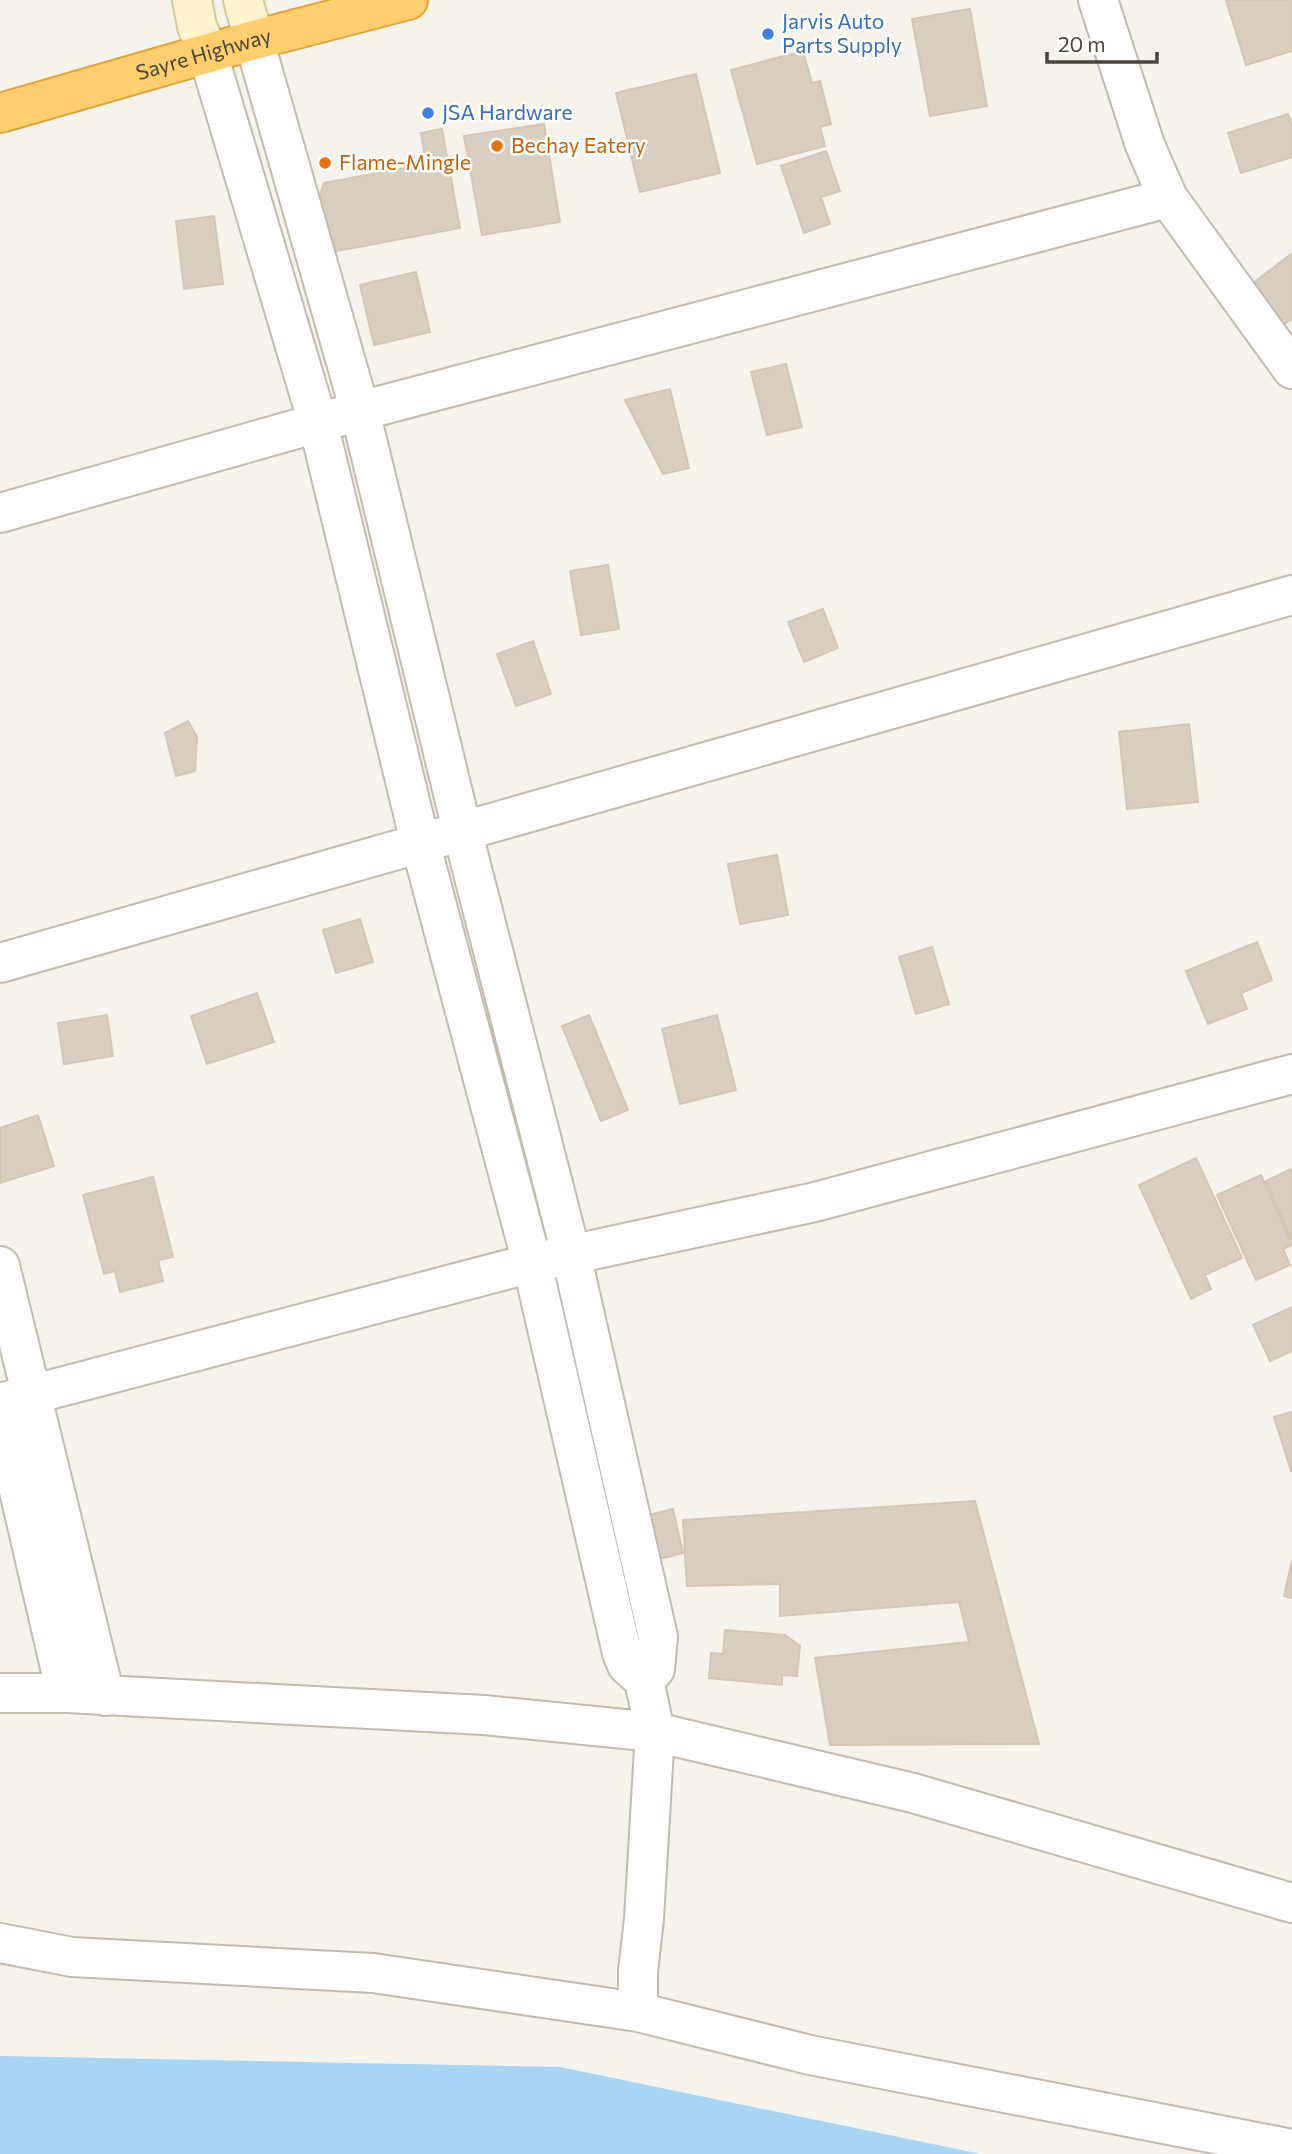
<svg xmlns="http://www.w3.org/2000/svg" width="1292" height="2154" font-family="Commissioner,sans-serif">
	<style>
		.water { fill: #a9d4f2 }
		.building { fill: #d8cfc1; stroke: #d3c7b4; stroke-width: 2 }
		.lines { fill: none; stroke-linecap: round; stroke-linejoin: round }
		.street-casing { stroke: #c2bbae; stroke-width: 42 }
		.secondary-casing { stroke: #d6c79b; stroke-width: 42 }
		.highway-casing { stroke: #e0a43c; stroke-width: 42 }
		.street { stroke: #fff; stroke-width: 38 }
		.secondary { stroke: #fff3cd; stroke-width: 38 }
		.highway { stroke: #ffcf6e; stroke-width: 38 }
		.shop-dot { fill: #3f7fe0; stroke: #fff; stroke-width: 2.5 }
		.food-dot { fill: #e8710a; stroke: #fff; stroke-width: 2.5 }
		.labels { text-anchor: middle; stroke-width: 5; stroke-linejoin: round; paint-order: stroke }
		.shop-label { font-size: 21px; fill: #366cbe; stroke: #fff; text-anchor: start }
		.street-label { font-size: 21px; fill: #4b4439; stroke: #fff }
		.food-label { font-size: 21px; fill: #c56008; stroke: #fff; text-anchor: start }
	</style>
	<rect width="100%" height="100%" fill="#f6f3ec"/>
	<path class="water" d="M0,2056L560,2067L981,2154H0Z"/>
	<path class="building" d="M1226,0H1292V51L1246,65Z
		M970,9L987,106L930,116L912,19Z
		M803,51L812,83L820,81L831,124L820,127L825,146L757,164L731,70Z
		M696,74L720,173L640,192L616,93Z
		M1288,114L1292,126V157L1241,173L1228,133Z
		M544,124L560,222L482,235L464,136Z
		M442,129L460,228L331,252L320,195L324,183L426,164L421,133Z
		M826,151L840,191L821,197L830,224L804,233L781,166Z
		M214,216L223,284L184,289L176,221Z
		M1291,254L1292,319L1283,325L1252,284Z
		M416,272L430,332L374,345L360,285Z
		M786,364L802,427L767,435L751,372Z
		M670,389L689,468L663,474L625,400Z
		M608,565L619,629L581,635L570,571Z
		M823,609L838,648L804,662L788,622Z
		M533,641L551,694L516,706L497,654Z
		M188,721L197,737L195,771L176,776L165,733Z
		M1189,724L1198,802L1127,809L1119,732Z
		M777,855L788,915L740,924L728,864Z
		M360,919L373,962L336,973L323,930Z
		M1257,942L1272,980L1241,993L1247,1009L1208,1024L1186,971Z
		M932,947L949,1004L916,1014L899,957Z
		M257,993L274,1042L207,1064L191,1016Z
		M107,1015L113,1056L64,1064L58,1023Z
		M589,1015L628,1110L601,1121L562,1026Z
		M717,1015L736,1090L680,1104L662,1029Z
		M38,1115L54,1166L0,1183V1128Z
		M1196,1158L1242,1258L1205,1275L1211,1289L1191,1299L1139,1185Z
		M1291,1169L1292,1170V1240L1266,1181Z
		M1261,1175L1292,1245L1283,1249L1290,1265L1256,1280L1217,1195Z
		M153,1177L173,1257L158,1260L163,1281L120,1292L115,1271L104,1274L83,1195Z
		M1292,1307V1351L1270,1361L1253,1325Z
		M1292,1412V1471H1291L1274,1417Z
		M975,1501L1039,1744L830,1745L815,1658L969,1642L959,1602L780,1616V1584L687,1586L683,1520Z
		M673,1509L683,1553L651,1561L640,1517Z
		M1292,1560V1598L1284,1596Z
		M725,1630L785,1635L800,1646L797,1676L782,1675V1685L709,1678L711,1653L723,1654Z"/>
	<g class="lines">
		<g class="street-casing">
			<path id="street" d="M1098,0L1145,145L1168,198L1292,369
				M254,40L360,411L462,830L571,1254L658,1637L655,1669L644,1680
				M208,54L318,423L420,842L532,1263L622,1653L627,1665L644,1680L655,1732L644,1919L638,1971V2012L810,2055L1292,2149
				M0,513L360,411L1168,198
				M0,963L1292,595
				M0,1266L105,1696
				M0,1403L532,1263L815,1202L1292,1074
				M0,1409L66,1693
				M0,1693H66L484,1715L655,1732L913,1793L1292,1903
				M0,1943L72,1957L373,1973L638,2012"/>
		</g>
		<g class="secondary-casing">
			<path id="secondary" d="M192,0L197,26L208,54
				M243,0L254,40"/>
		</g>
		<g class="highway-casing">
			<g id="highway">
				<path id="s1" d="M0,113L254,40L408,0"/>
			</g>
		</g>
		<use href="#street" class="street"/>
		<use href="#secondary" class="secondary"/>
		<use href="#highway" class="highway"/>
	</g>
	<g class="shop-dot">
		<circle cx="768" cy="34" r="7"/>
		<circle cx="428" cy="113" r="7"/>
	</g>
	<g class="food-dot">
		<circle cx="497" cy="146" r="7"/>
		<circle cx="325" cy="163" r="7"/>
	</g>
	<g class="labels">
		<g class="shop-label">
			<text x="782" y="29">Jarvis Auto<tspan x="782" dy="24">Parts Supply</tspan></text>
			<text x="442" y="120">JSA Hardware</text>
		</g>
		<g class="street-label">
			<text dy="7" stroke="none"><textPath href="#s1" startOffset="212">Sayre Highway</textPath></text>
		</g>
		<g class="food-label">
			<text x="511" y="153">Bechay Eatery</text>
			<text x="339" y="170">Flame-Mingle</text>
		</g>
	</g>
	<path d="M1047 52v10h110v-10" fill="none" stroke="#4b4439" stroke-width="3.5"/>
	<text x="1058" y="52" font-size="21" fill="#4b4439" stroke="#ffffff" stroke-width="5" paint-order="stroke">20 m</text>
</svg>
